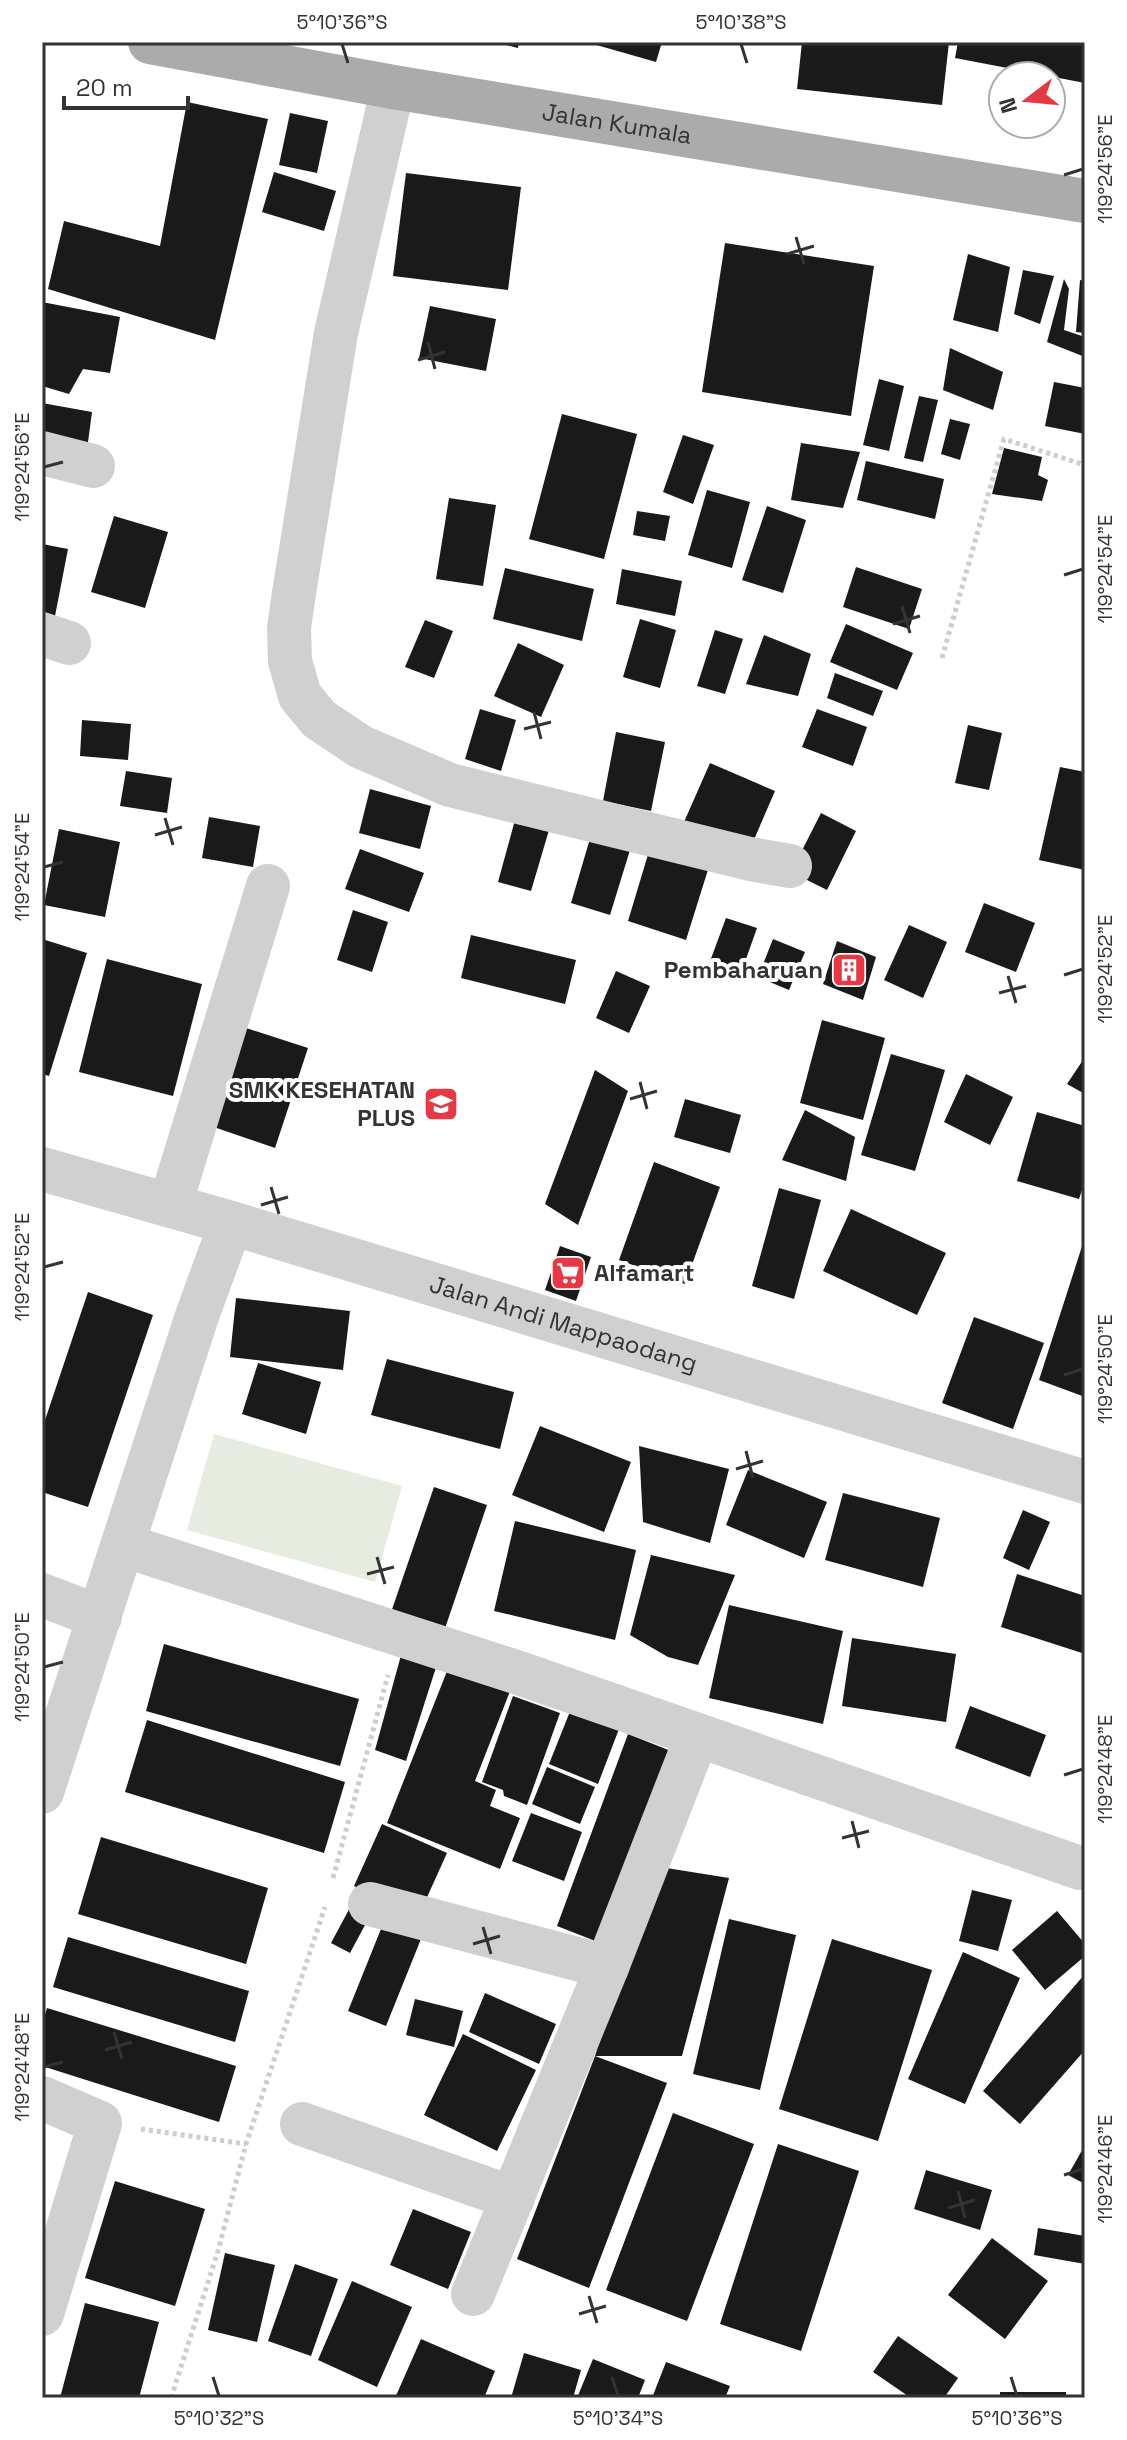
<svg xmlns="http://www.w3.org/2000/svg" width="1127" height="2440" font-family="'Space Grotesk',sans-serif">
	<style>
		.green { fill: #e6ecdf }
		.building { fill: #1a1a1a }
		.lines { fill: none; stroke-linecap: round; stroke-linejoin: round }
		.path { stroke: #cdcdcd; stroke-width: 5; stroke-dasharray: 4 4; stroke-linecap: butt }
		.minor { stroke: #d0d0d0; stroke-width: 44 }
		.major { stroke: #ababab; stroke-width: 44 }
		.ticks { fill: none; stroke: #333; stroke-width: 3 }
		.labels { text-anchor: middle; stroke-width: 8; stroke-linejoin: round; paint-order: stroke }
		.street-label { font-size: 24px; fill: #333; stroke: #fff }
		.poi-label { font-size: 24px; font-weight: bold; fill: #333; stroke: #fff; text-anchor: end }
		.neatline { fill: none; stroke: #333; stroke-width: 3 }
		.ticks-label { font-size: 20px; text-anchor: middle; fill: #333 }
	</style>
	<rect width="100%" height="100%" fill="#fff"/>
	<path class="green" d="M214,1434L402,1486L375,1582L187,1530Z"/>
	<path class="building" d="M494,42H519L518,48Z
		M586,42H662L656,62Z
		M802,42H949L942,105L797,89Z
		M958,42H1085V83L955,58Z
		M187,102L268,119L215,340L48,289L64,221L160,246Z
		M290,113L328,121L317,173L279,165Z
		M274,172L336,191L324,231L262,212Z
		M406,173L521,187L508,290L393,276Z
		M725,243L874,266L851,416L702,392Z
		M968,254L1010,267L998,332L953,320Z
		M1023,270L1054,276L1040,324L1014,314Z
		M1064,279L1069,289L1064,330L1085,337V357L1047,342Z
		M1080,280L1085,281V333L1076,332Z
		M42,302L120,317L110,373L83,369L69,394L42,386Z
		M430,306L496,319L486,371L419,358Z
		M950,348L1003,372L993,410L943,390Z
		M879,379L904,386L889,451L863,445Z
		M1054,382L1085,388V434L1045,426Z
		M919,396L938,400L923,462L904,458Z
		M42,403L92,412L86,457L42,450Z
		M562,414L637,434L604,559L529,539Z
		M950,419L970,424L960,460L941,454Z
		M683,435L714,445L693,504L663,492Z
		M801,443L860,452L843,508L791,500Z
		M1004,448L1042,457L1038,475L1048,480L1042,501L992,494Z
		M866,461L944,479L935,519L857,500Z
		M707,490L750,502L732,568L688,555Z
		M449,498L496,505L483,586L436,579Z
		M767,506L806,520L783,593L742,580Z
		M637,511L670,516L665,541L633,535Z
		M114,516L168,532L145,608L91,592Z
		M42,544L68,549L55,616L42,614Z
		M856,567L922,589L909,629L843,607Z
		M505,568L594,589L582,641L493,619Z
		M622,569L682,581L675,616L616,604Z
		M640,619L676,630L660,688L623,677Z
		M425,620L453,631L434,678L405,667Z
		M846,624L913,653L897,690L830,662Z
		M715,630L743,639L725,694L697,686Z
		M764,635L811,654L798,696L746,684Z
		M518,643L564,665L541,717L494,696Z
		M835,673L883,691L873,716L827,698Z
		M480,709L516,720L501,771L465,759Z
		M817,709L867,727L853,766L802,747Z
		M82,720L131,724L128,760L80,756Z
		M968,725L1002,733L989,790L955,783Z
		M616,732L665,742L651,811L603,801Z
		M710,763L775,791L749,851L684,822Z
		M1060,767L1085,772V870L1039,860Z
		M126,771L172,778L167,813L120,806Z
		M370,789L431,806L420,849L359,833Z
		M821,813L856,831L827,890L791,872Z
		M209,817L260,826L253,867L202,858Z
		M515,820L549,830L531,891L498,882Z
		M594,825L634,837L610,915L571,903Z
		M59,829L120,842L105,917L44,905Z
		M653,838L712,857L686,940L628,921Z
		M360,849L424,873L409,912L345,889Z
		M984,903L1035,923L1016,972L965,952Z
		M353,910L388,922L372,972L337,960Z
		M726,918L757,928L740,976L709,964Z
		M909,925L947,942L923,998L884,980Z
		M471,935L576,960L565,1004L461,978Z
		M42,939L87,953L49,1076L42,1074Z
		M773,939L805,952L789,990L758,977Z
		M837,941L876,957L863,1000L823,984Z
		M107,959L202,984L173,1096L79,1072Z
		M616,971L650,986L629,1033L596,1018Z
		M822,1020L885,1038L863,1120L800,1103Z
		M237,1025L308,1048L275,1148L205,1124Z
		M891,1054L945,1070L915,1171L861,1155Z
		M1085,1057V1094L1067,1084Z
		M595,1070L628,1091L578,1225L545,1204Z
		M966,1074L1013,1097L990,1145L944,1122Z
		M685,1099L741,1115L730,1153L674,1137Z
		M805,1110L855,1137L846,1181L782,1160Z
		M1037,1112L1085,1126V1181L1079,1199L1017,1181Z
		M654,1162L720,1187L685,1284L619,1260Z
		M779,1188L821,1200L794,1299L752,1286Z
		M851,1209L946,1253L917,1315L823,1271Z
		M1085,1237V1397L1039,1380Z
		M560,1246L591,1257L576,1301L545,1290Z
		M88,1292L153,1315L88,1507L42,1492V1429Z
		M236,1298L350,1311L343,1370L230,1357Z
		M974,1317L1044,1343L1013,1429L942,1403Z
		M387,1359L514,1392L500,1449L371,1415Z
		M258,1363L321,1382L306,1434L242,1414Z
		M540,1426L631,1462L604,1532L512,1495Z
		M639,1446L729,1469L710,1543L643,1522Z
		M748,1470L827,1502L804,1558L726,1525Z
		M434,1487L487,1505L440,1643L387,1624Z
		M843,1493L940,1518L923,1587L825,1560Z
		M1023,1510L1050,1522L1029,1570L1003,1558Z
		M515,1521L636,1550L615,1640L494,1611Z
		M651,1555L735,1575L698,1665L668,1657L630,1635Z
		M1017,1574L1085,1596V1645L1082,1653L1001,1627Z
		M729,1605L843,1631L823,1724L709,1698Z
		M852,1638L956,1654L946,1722L842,1706Z
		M164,1644L359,1699L340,1766L146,1711Z
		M403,1648L439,1658L406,1761L375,1750Z
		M453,1656L514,1681L475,1781L496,1790L490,1806L520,1818L500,1869L387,1823Z
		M513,1696L560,1713L527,1805L504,1796L503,1790L482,1782Z
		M970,1706L1046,1735L1030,1777L955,1748Z
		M571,1709L619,1729L598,1784L549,1764Z
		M147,1720L345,1782L324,1853L125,1792Z
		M628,1734L681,1755L608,1946L557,1926Z
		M547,1767L595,1787L580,1824L532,1804Z
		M531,1813L582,1832L564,1881L512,1861Z
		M382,1824L447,1853L419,1915L354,1886Z
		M101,1837L268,1888L246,1964L78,1914Z
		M654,1866L729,1878L682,2056H595Z
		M972,1890L1012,1900L998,1951L959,1941Z
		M353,1902L372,1912L350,1953L331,1943Z
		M1057,1911L1085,1944V1956L1045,1990L1012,1950Z
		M387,1914L425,1929L386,2026L348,2011Z
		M729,1919L796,1935L760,2090L693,2074Z
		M68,1937L249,1991L235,2042L53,1987Z
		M832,1939L932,1970L878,2141L779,2109Z
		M963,1952L1020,1978L965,2104L908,2079Z
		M1085,1974V2050L1020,2124L983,2091Z
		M485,1993L556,2024L539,2064L469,2032Z
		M415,1999L463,2011L454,2047L406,2035Z
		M47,2008L236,2066L219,2122L42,2066V2025Z
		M463,2034L536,2070L497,2151L424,2115Z
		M595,2056L667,2083L589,2288L517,2259Z
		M673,2113L754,2144L687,2321L606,2290Z
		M778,2144L859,2171L801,2351L720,2324Z
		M1085,2145V2184L1068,2175Z
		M926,2170L992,2190L980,2230L914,2209Z
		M115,2181L205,2209L175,2306L85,2278Z
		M413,2209L471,2232L448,2289L390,2265Z
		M1038,2228L1085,2236V2264L1034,2255Z
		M992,2238L1048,2281L1005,2339L948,2295Z
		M225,2253L275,2265L257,2342L208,2330Z
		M295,2264L338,2279L311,2356L268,2341Z
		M352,2281L412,2307L377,2387L318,2360Z
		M85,2303L159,2322L139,2398H60Z
		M898,2336L958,2378L944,2398H911L873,2372Z
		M421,2339L495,2371L484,2398H395Z
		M524,2353L581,2370L573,2398H511Z
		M593,2359L645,2380L638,2398H577Z
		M666,2362L730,2386L725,2398H652Z
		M1000,2392H1066V2398H1000Z"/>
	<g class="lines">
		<path class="path" d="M942,658L1004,439L1085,465
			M333,1878L388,1675
			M141,2129L246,2144
			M171,2398L218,2251L246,2144L325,1907"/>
		<g class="minor">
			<path d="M393,87L336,333L294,593L289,628L290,661L300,696L319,719L361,747L450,785L750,859L790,866"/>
			<path d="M42,453L93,466"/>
			<path d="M42,634L69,643"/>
			<path id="s1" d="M42,1169L231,1223L1085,1482"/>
			<path d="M170,1205L268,886"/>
			<path d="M123,1545L519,1673L1080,1868"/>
			<path d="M42,1595L100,1617"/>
			<path d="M42,1792L197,1316L231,1223"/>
			<path d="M370,1904L607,1967"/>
			<path d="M42,2098L100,2123L42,2314"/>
			<path d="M302,2124L513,2198"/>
			<path d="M473,2294L607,1967L697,1736"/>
		</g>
		<path class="major" id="s2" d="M150,42L393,87L1085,201"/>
	</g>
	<path class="ticks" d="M342,44L348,63M741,44L747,63M1064,175L1083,169M796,237L804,264M787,254L814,246M428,342L435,369M418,360L445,352M44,467L63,462M1064,575L1083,569M902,606L910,633M893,624L920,616M534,712L541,739M524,729L551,722M165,818L173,845M155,835L182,827M44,867L63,862M1064,975L1083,969M1008,976L1016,1003M999,993L1026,986M640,1082L647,1109M630,1099L657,1091M271,1187L279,1214M261,1205L288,1197M44,1267L63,1262M1064,1375L1083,1369M746,1451L753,1478M736,1469L763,1461M377,1557L385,1584M367,1574L394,1567M44,1667L63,1662M1064,1775L1083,1769M852,1821L859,1848M842,1838L869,1831M483,1927L491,1954M473,1944L500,1936M114,2032L122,2059M105,2050L132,2042M44,2067L63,2062M1064,2175L1083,2169M958,2191L965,2218M948,2208L975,2200M589,2296L597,2323M579,2314L606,2306M213,2377L219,2396M612,2377L618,2396M1011,2377L1017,2396"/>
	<defs>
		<g id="building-square" transform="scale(1.8)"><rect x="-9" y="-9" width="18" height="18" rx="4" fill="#e63946" stroke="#fff"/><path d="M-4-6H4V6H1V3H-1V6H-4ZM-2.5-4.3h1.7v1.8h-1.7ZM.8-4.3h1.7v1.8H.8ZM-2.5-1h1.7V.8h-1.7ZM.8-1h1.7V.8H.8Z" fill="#fff"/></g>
		<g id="school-square" transform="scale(1.8)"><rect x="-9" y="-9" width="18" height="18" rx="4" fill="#e63946" stroke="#fff"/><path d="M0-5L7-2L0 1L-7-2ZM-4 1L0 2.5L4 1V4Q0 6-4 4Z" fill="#fff"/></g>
		<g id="supermarket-square" transform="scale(1.8)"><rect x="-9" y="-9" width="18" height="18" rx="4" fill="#e63946" stroke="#fff"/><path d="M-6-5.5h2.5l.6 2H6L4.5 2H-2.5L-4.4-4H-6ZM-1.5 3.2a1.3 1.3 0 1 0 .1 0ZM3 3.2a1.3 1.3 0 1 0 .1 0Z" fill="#fff"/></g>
	</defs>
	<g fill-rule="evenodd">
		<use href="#building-square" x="849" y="970"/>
		<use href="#school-square" x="441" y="1104"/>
		<use href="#supermarket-square" x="568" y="1273"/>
	</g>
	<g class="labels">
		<g class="street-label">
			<text dy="8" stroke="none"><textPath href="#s2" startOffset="474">Jalan Kumala</textPath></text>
			<text dy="8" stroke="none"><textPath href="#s1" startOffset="544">Jalan Andi Mappaodang</textPath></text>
		</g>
		<g class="poi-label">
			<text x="823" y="978">Pembaharuan</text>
			<text x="415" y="1098">SMK KESEHATAN<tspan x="415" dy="28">PLUS</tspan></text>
			<text x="594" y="1281" text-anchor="start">Alfamart</text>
		</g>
	</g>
	<rect width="1127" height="2440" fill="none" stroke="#ffffff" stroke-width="88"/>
	<g transform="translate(1027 100) rotate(254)"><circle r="38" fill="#ffffff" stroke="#adadad" stroke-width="2"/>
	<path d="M0-6L14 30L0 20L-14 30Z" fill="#e63946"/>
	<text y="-12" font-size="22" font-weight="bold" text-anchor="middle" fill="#333333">N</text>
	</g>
	<path d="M64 96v12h124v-12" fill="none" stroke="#333333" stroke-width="4"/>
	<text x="76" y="96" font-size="24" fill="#333333" stroke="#ffffff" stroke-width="6" paint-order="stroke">20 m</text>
	<rect x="44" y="44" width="1039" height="2352" class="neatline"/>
	<g class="ticks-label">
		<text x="342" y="29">5°10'36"S</text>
		<text x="741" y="29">5°10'38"S</text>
		<text transform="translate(1105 169) rotate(-90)" y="7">119°24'56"E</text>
		<text transform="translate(22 467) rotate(-90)" y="7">119°24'56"E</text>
		<text transform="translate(1105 569) rotate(-90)" y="7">119°24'54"E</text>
		<text transform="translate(22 867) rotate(-90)" y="7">119°24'54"E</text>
		<text transform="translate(1105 969) rotate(-90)" y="7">119°24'52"E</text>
		<text transform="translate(22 1267) rotate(-90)" y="7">119°24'52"E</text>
		<text transform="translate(1105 1369) rotate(-90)" y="7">119°24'50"E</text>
		<text transform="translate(22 1667) rotate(-90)" y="7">119°24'50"E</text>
		<text transform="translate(1105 1769) rotate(-90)" y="7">119°24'48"E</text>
		<text transform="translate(22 2067) rotate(-90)" y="7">119°24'48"E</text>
		<text transform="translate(1105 2169) rotate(-90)" y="7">119°24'46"E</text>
		<text x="219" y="2425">5°10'32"S</text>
		<text x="618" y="2425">5°10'34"S</text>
		<text x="1017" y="2425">5°10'36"S</text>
	</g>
</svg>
